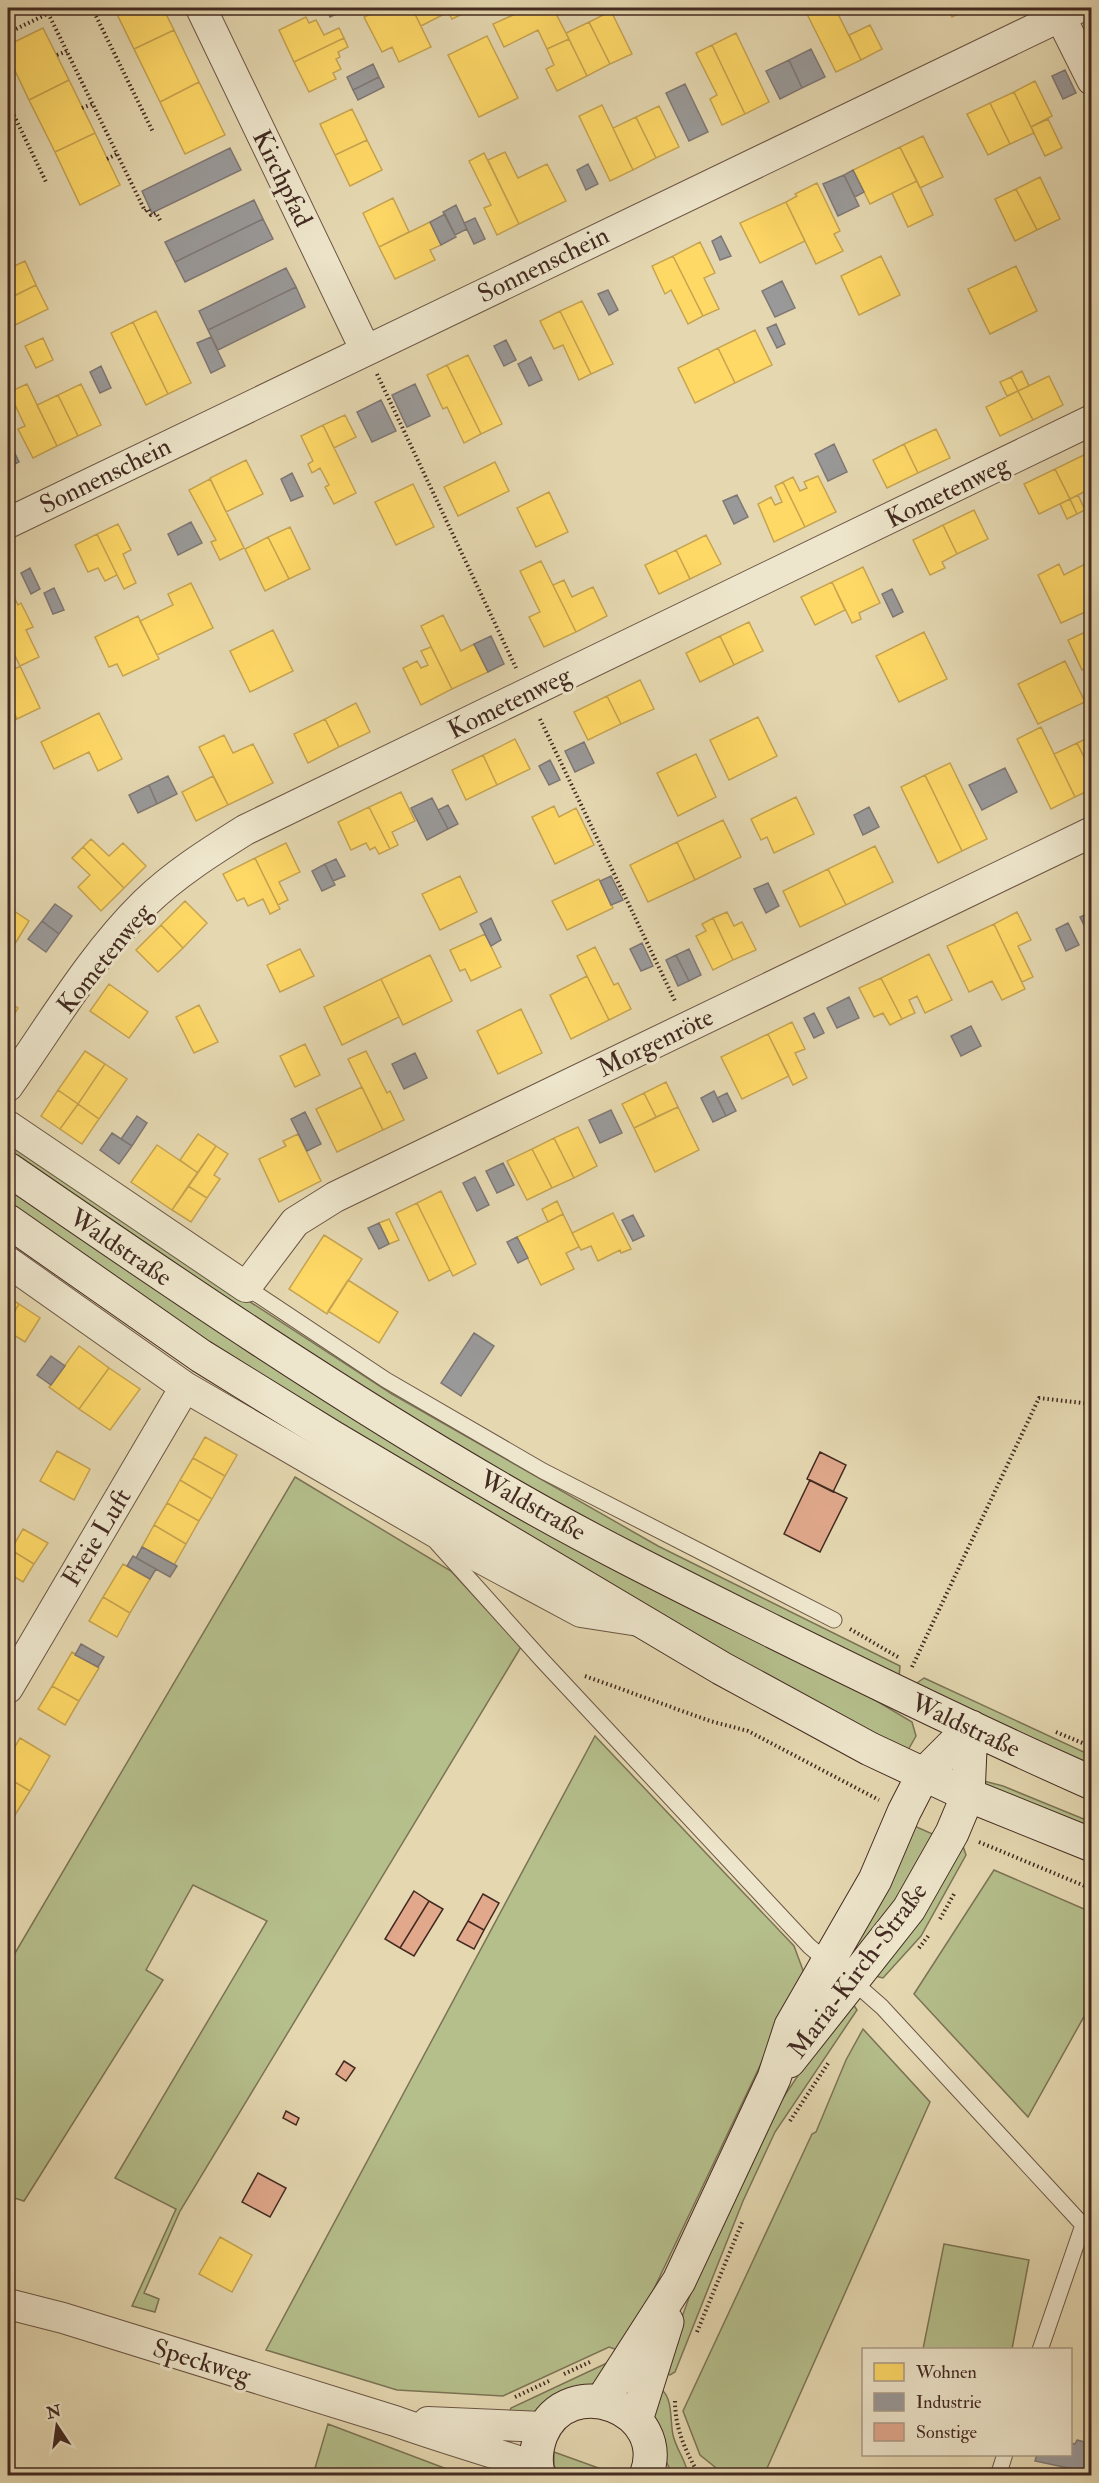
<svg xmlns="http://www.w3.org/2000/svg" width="1099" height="2483" font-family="'IM FELL Double Pica',serif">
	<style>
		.green { fill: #b5bf8c; stroke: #7c7456; stroke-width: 1.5 }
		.homes { fill: #ffd966; stroke: #c7a451; stroke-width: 1.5 }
		.industry { fill: #999; stroke: #7f7875; stroke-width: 1.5 }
		.building { fill: #e1a88c; stroke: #432a21; stroke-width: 1.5 }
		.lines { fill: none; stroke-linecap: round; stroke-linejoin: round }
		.service-casing { stroke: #6c5645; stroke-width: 17 }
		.minor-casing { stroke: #6c5645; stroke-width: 32 }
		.secondary-casing { stroke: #432a21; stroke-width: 35 }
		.path { stroke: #432a21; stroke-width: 4; stroke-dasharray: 1.5 3; stroke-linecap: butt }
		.service { stroke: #eee6cc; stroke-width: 15 }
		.minor { stroke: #eee6cc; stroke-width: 30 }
		.secondary { stroke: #eee6cc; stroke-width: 33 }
		.labels { text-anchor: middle; stroke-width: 6; stroke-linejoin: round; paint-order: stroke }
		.street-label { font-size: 26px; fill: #432a21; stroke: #eee6cc }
	</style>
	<rect width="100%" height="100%" fill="#e5d8b1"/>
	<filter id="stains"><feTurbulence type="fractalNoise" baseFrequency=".00333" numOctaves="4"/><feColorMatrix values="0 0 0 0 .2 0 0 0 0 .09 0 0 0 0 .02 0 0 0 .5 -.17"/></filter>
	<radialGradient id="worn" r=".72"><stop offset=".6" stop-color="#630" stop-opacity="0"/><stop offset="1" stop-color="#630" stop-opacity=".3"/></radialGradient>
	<path class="green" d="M8,1136L150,1237L392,1394L658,1546L900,1666L899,1678L652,1558L383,1401L8,1153Z
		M8,1185L912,1722L916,1736L907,1752L811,1704L341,1429L211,1344L8,1204Z
		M295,1477L451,1571L521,1647L180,2211L144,2293L159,2299L155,2312L132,2306L176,2209L115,2178L267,1921L193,1885L146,1970L163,1980L24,2201L8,2196V1965Z
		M924,1678L1086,1753L1091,1758V1764L914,1685Z
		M595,1736L794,1946L804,1973L624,2352L609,2347L503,2396L397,2390L266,2350Z
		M980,1780L1003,1786L1091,1822V1833L979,1786Z
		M912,1825L935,1835L907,1888L856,1960L845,1954Z
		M963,1846L966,1855L921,1936L883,1978L875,1976Z
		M994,1870L1091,1912V2004L1028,2117L914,1994Z
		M853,2004L857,2010L775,2132L743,2201L675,2372L670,2375L662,2372L698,2273L777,2107L809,2059Z
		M863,2029L930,2102L764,2475H725L700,2455L683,2411L812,2134L816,2132L846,2060Z
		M944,2244L1029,2260L1012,2349H923Z
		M607,2363V2381L535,2415L506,2418L511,2408Z
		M662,2390C673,2399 670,2422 673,2435C676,2449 687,2462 688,2475H674C665,2465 651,2421 654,2407C655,2401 660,2395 662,2390Z
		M328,2424L460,2474L463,2475H313Z
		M554,2452L618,2475H558L554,2465Z"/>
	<path class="homes" d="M114,8H163L174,30L134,49Z
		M384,8H412L431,47L399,62L392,47L382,52L364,17Z
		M412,8H475L452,19L448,12L421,26Z
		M529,8H553L569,39L547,49L538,30L504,47L493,24Z
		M804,8H835L861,60L836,72Z
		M947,8H969L952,17Z
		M611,11L632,54L610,64L589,22Z
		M306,17L309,23L316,20L324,35L339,28L344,38L294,62L279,30Z
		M589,22L610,64L587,76L566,33Z
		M870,25L882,49L861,60L849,35Z
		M43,28L69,80L29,100L8,56V45Z
		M174,30L199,82L160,102L134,49Z
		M736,33L769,102L745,114L712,45Z
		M487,36L518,98L479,117L448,55Z
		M344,38L348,47L338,52L340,57L336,59L341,69L333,73L336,79L309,92L294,62Z
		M569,39L587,76L557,91L546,69L554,65L547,49Z
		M712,45L745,114L722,125L710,99L717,95L696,53Z
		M69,80L95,133L55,152L29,100Z
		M1035,81L1052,116L1031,127L1014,92Z
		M199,82L225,135L185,154L160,102Z
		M1014,92L1034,133L1010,144L990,103Z
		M990,103L1010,144L988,155L967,114Z
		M602,105L633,170L610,181L579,116Z
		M659,106L679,147L656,158L636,117Z
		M352,109L367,140L335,155L320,124Z
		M636,117L656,158L633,170L613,128Z
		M1048,119L1062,148L1045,156L1031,127Z
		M95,133L120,185L80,205L55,152Z
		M923,136L943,177L920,188L900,147Z
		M367,140L382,170L350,186L335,155Z
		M900,147L917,181L870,204L853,170Z
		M505,152L518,178L547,164L566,201L519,224L488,160Z
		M484,153L519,224L497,235L484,208L491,205L469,161Z
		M1040,177L1060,219L1037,230L1016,189Z
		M917,181L933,215L908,227L892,193Z
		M817,183L840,231L834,234L843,251L816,264L786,202L797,196L795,194Z
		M1016,189L1037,230L1015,241L995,199Z
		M393,198L409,232L379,247L363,213Z
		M786,202L805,241L760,263L740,223Z
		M430,222L441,245L430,250L435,260L395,279L379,247Z
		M700,242L715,273L704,278L719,309L703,316L673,256Z
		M673,256L703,316L688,324L671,290L665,294L652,266Z
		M881,256L900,295L859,315L841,276Z
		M25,261L36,285L8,299V269Z
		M1016,266L1037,311L990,334L968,289Z
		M36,285L48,309L9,328L8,299Z
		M582,301L613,364L591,374L560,311Z
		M156,311L191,383L168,394L133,322Z
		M560,311L591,374L579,380L563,345L554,349L540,321Z
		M133,322L168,394L146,405L111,333Z
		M755,330L772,365L735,383L718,348Z
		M43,338L53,360L36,368L25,346Z
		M718,348L735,383L695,403L678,368Z
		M468,355L502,424L481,434L447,365Z
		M447,365L481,434L464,443L447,407L443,409L427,375Z
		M1022,371L1029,386L1018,391L1011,377Z
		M1049,376L1063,405L1033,420L1018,391Z
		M1011,377L1018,391L1007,396L1000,382Z
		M27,384L57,446L33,458L18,429L25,426L9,392Z
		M81,384L101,425L78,436L58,395Z
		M1018,391L1033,420L1000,436L986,407Z
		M58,395L78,436L57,446L37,405Z
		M345,415L356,437L334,448L323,425Z
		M323,425L356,493L334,504L325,487L329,485L320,468L312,473L308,464L313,461L301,436Z
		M936,429L950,458L918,473L904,444Z
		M904,444L918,473L887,488L873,460Z
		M1086,454L1092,464V488L1070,499L1055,469Z
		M246,460L263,494L226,512L210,478Z
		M495,462L509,491L458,516L444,487Z
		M1055,469L1070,499L1039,514L1024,484Z
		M818,476L836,512L805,527L783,482L793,477L800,491L807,488L804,482Z
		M210,479L244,548L220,560L211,542L216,540L189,490Z
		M783,482L805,527L774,542L758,504L771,497L775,505L782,502L775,486Z
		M413,484L434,527L396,545L375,502Z
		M549,492L568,532L536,547L517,508Z
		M1078,495L1085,510L1077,514L1070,499Z
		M1070,499L1077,514L1067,519L1060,504Z
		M974,510L988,539L957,554L943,525Z
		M118,524L131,550L123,554L136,583L124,589L97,534Z
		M943,525L957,554L942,562L945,568L930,575L913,540Z
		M290,527L310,569L289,579L268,537Z
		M97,534L117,575L105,581L98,568L88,572L75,545Z
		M706,535L721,564L690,579L676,550Z
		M268,537L289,579L265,591L245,549Z
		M676,550L690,579L659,594L645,565Z
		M541,561L576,632L544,647L529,617L540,612L520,571Z
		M1089,562L1092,568V609L1061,623L1038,575L1059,564L1064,575Z
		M863,567L880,603L859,613L861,619L852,623L832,582Z
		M564,580L572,597L593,587L607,616L576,632L553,585Z
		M832,582L845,610L815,625L801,597Z
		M191,583L213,628L157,655L140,621L173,605L168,594Z
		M8,584L18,605L21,603L33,627L26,630L39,657L20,666L8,641Z
		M443,615L461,651L474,644L488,672L452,689L421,626Z
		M138,616L159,659L123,676L117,664L109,667L95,637Z
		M749,622L763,651L734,665L720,636Z
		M1092,629V666L1082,670L1068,640Z
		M273,630L293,671L250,692L230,651Z
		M924,632L947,679L899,702L876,656Z
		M720,636L734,665L700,682L686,653Z
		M431,647L452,689L421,705L403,668L417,661L421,668L428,665L421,651Z
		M1065,661L1085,702L1038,724L1018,684Z
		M20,666L40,708L17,719L8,700V673Z
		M640,680L654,709L621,724L607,696Z
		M607,696L621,724L588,740L574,712Z
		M8,700L17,719L8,724Z
		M356,703L370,732L339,747L325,719Z
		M99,713L122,759L98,771L89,752L54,769L41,742Z
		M758,717L777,756L729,780L710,740Z
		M325,719L339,747L308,763L294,734Z
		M1041,727L1075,797L1051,809L1017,739Z
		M224,735L233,753L253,744L273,783L228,805L199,747Z
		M1092,736V773L1077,743Z
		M515,739L530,769L497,785L483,755Z
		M1077,743L1092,773V789L1075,797L1054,754Z
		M696,754L716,797L678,816L657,773Z
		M483,755L497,785L466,800L452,770Z
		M950,763L987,839L962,851L925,775Z
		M925,775L962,851L938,863L901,787Z
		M213,776L228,805L196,821L182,792Z
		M401,792L415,821L392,832L398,845L390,849L369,807Z
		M796,797L814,834L774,853L767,837L761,840L751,819Z
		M554,806L559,817L576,808L594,845L555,864L532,817Z
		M369,807L390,849L379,854L375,847L370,850L366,843L351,850L338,822Z
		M723,820L741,857L695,880L677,842Z
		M91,839L109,856L123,843L146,866L124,888L83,847Z
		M677,842L695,880L648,902L630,865Z
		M286,843L300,872L279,882L288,900L278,905L255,858Z
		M875,846L893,882L846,905L828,869Z
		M83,847L124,888L101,911L78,887L90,875L72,858Z
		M255,858L280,909L270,914L263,899L248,906L244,898L237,901L223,874Z
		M828,869L846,905L800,927L783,891Z
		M460,876L477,912L440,930L422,894Z
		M599,879L613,908L567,930L552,901Z
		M185,901L207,923L183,948L161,925Z
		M8,907L29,921L8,955Z
		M727,912L734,926L742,922L756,950L733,960L713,918Z
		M1017,912L1031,940L1018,946L1033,977L1022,982L994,924Z
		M713,918L733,960L713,970L696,936L706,931L702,924Z
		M994,924L1025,989L1002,1000L992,981L969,992L947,946Z
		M161,925L183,948L158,972L136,950Z
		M485,934L501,967L471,981L465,969L460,971L450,950Z
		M595,947L614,985L618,983L631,1009L609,1020L577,956Z
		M300,949L314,976L280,992L267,965Z
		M929,954L952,1000L925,1013L917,996L909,1000L915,1013L902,1019L881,978Z
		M430,955L452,1001L403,1025L381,979Z
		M587,976L609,1020L571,1039L550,995Z
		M881,978L902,1019L890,1025L883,1013L874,1017L859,988Z
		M381,979L399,1017L342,1045L324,1007Z
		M109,984L148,1012L129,1038L90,1011Z
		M8,1001L18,1008L8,1025Z
		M199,1005L218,1042L194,1053L176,1017Z
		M521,1009L542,1053L498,1074L477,1031Z
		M792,1022L805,1049L795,1053L807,1078L793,1085L768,1034Z
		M768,1034L789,1076L742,1099L721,1057Z
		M305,1044L320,1075L295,1087L280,1056Z
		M85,1051L105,1064L78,1104L58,1090Z
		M366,1051L387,1093L390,1091L404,1120L383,1130L348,1059Z
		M105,1064L127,1079L99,1119L78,1104Z
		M666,1082L678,1107L656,1117L644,1093Z
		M362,1087L383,1130L337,1152L316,1109Z
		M58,1090L78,1104L60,1129L41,1116Z
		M644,1093L656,1117L634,1128L622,1104Z
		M78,1104L99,1119L82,1144L60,1129Z
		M678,1107L699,1150L655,1172L634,1128Z
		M578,1127L597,1166L574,1178L554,1138Z
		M198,1134L216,1146L198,1173L180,1160Z
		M298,1134L321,1181L279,1202L259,1159L286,1146L283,1141Z
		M554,1138L574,1178L552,1188L532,1149Z
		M157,1145L198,1173L172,1210L131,1182Z
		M216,1146L228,1154L214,1175L220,1179L207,1198L188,1186Z
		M532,1149L552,1188L527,1200L507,1161Z
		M188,1186L207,1198L191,1222L172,1210Z
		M441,1191L476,1264L453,1276L417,1203Z
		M557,1201L563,1214L548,1222L542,1209Z
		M417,1203L450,1270L429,1281L396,1213Z
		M613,1213L631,1249L621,1253L620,1250L598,1261L591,1246L581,1250L572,1233Z
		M563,1214L579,1247L566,1253L574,1269L541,1285L517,1237Z
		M389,1219L399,1240L389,1244L379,1223Z
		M324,1235L362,1259L327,1314L289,1289Z
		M348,1280L398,1312L379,1343L328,1311Z
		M8,1297L19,1304L8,1322Z
		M19,1304L40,1318L25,1342L14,1335L8,1345V1322Z
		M79,1346L109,1368L79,1409L49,1387Z
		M109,1368L140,1389L110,1430L79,1409Z
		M205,1437L237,1455L225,1476L193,1458Z
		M57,1451L90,1469L74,1500L40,1481Z
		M193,1458L225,1476L212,1499L180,1480Z
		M180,1480L212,1499L199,1521L167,1503Z
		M167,1503L199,1521L186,1544L154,1525Z
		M154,1525L186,1544L174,1565L142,1547Z
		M23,1529L48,1543L34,1564L11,1550Z
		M8,1548L34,1564L23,1582L8,1573Z
		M123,1564L150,1579L130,1613L103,1597Z
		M103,1597L130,1613L117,1637L89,1621Z
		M72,1652L99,1668L79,1701L52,1686Z
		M52,1686L79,1701L65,1725L38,1709Z
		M20,1738L50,1756L30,1791L8,1778V1759Z
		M8,1778L30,1791L15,1815L8,1811Z
		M220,2237L252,2255L232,2292L199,2274Z"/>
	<path class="industry" d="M326,8H346L347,9L330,17Z
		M811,49L825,77L802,88L789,60Z
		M789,60L802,88L780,99L766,71Z
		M373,64L379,77L353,90L347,77Z
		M1065,70L1076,93L1063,99L1052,76Z
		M379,77L384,87L358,100L353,90Z
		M685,84L708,132L689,141L666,93Z
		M230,148L241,170L152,213L142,191Z
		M588,164L598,184L586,190L577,170Z
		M853,170L864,192L855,197L844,175Z
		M844,175L859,206L838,216L823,184Z
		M254,200L263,219L175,262L165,242Z
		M456,205L467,229L455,235L443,212Z
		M445,214L456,237L441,245L430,222Z
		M475,218L485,239L474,244L464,223Z
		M263,219L273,239L185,282L175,262Z
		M721,236L731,256L720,260L712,241Z
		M286,268L296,287L208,330L199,311Z
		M782,281L795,308L775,317L762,291Z
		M296,287L305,307L218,350L208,330Z
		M608,290L618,310L609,315L598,294Z
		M776,324L785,344L777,348L767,328Z
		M211,337L225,366L211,373L197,343Z
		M506,340L516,360L504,366L494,346Z
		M531,357L542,380L529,386L518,364Z
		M101,366L111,388L100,393L90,372Z
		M415,384L430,416L407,427L392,395Z
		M381,400L396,431L372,442L357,412Z
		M10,443L19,462L9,467L8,444Z
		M834,444L847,472L828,481L815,454Z
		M292,473L303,496L291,501L281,479Z
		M737,495L748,517L734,524L723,501Z
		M191,522L202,543L178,555L168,534Z
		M30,568L40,589L31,594L21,573Z
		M54,588L64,610L53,614L44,593Z
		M892,589L903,612L893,617L882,594Z
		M491,636L504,664L488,672L474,644Z
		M584,742L594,763L575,772L565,751Z
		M550,760L560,780L549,785L539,766Z
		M1005,768L1017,792L982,810L969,785Z
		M168,776L177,794L157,804L149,785Z
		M149,785L157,804L138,813L129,795Z
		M432,798L448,829L427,840L411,808Z
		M448,805L458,824L448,829L438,810Z
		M869,807L879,827L863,835L854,815Z
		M336,859L345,876L333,881L325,864Z
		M325,864L335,885L322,891L312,871Z
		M611,876L623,900L611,905L600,881Z
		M768,883L779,906L766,913L754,889Z
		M55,904L72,916L59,934L42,921Z
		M1091,912L1092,939H1091L1080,917Z
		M491,918L501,940L491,946L480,924Z
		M42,921L59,934L46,952L28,939Z
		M1068,923L1079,945L1066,951L1056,929Z
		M642,943L653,966L641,971L630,949Z
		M689,949L701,975L689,981L676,955Z
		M676,955L689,981L678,986L666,960Z
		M849,997L859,1018L837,1028L827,1008Z
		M814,1013L824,1033L814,1038L804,1018Z
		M971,1026L981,1046L961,1056L951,1036Z
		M415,1053L427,1078L404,1089L392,1064Z
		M714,1091L726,1116L713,1122L701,1098Z
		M727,1093L736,1111L726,1116L717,1098Z
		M611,1110L622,1133L600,1143L589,1120Z
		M305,1112L321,1144L307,1151L291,1119Z
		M137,1116L147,1123L132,1146L121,1139Z
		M112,1133L132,1146L119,1164L100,1150Z
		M503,1163L514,1185L497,1193L486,1171Z
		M475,1177L489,1205L477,1211L463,1183Z
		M633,1215L644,1236L633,1241L622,1220Z
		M379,1223L389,1244L379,1249L368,1228Z
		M517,1237L528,1258L518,1263L507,1242Z
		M474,1333L494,1346L461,1396L441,1383Z
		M51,1356L65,1366L51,1385L37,1375Z
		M142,1547L177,1566L170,1577L136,1558Z
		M133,1556L156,1569L150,1579L127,1566Z
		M81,1644L104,1657L98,1667L75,1655Z
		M1077,2440L1089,2443L1088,2447L1092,2448V2473L1035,2461L1037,2454H1070V2443L1075,2444Z"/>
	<path class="building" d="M820,1452L846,1465L833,1492L807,1479Z
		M810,1480L847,1498L820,1552L784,1534Z
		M414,1891L429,1901L400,1948L385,1939Z
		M483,1894L499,1903L484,1930L468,1921Z
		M429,1901L443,1909L414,1956L400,1948Z
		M468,1921L484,1930L474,1949L457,1940Z
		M344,2061L355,2068L346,2081L336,2074Z
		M286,2111L299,2118L296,2125L283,2118Z
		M258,2173L286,2188L270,2217L242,2202Z"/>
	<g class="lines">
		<g class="service-casing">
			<path id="service" d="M246,1287L386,1380L543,1471L834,1620
				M437,1543L542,1660L809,1946L830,1964
				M849,1978L882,2007L1083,2225L1040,2350
				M998,2476L1005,2454"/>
		</g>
		<g class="minor-casing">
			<path id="minor" d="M201,8L365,349
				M1060,16L1092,80
				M8,523L1078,8
				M8,1086C51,1025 91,956 145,903C175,874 210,852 245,830L1092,420
				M8,1126L246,1287L295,1222L335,1197L1092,832
				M8,1262L185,1387L473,1554L581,1612L639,1621
				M8,1688L185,1387
				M8,2304L63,2318L395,2421C442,2438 489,2451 536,2467
				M428,2422L544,2427"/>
		</g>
		<g class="secondary-casing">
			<path id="secondary" d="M8,1169C175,1284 342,1398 518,1499C602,1547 688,1589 774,1632C879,1684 984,1735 1092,1783
				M8,1221L201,1356L332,1437L721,1668L870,1749L968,1795L1092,1845
				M789,2061L909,1909L952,1833L968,1795L971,1727
				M602,2401L679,2281L774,2078L791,2026L875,1880L904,1812L923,1775L971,1727
				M636,2420L667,2322
				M539,2476C534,2462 536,2449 541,2435C568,2369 672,2409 646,2476"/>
		</g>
		<path class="path" d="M92,8L153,132
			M48,13L145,211L148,209L151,215L156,213L161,222
			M8,33L59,8
			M57,55L67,51
			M8,103L47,184
			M82,108L92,104
			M107,159L117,154
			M377,374L516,668
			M540,719L675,1001
			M850,1629L898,1657
			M912,1667L1039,1398L1092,1404
			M585,1676L710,1721L748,1731L879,1800
			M1056,1732L1092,1747
			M979,1842L1092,1889
			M940,1919L954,1894
			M919,1948L929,1935
			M790,2121L829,2062
			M697,2332L743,2220
			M564,2374L592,2361
			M515,2397L549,2381
			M675,2401C675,2428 685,2450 698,2473L702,2476"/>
		<use href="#service" class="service"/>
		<use href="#minor" class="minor"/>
		<use href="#secondary" class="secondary"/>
	</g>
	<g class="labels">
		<g class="street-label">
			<text transform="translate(283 178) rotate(64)" y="9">Kirchpfad</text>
			<text transform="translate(543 264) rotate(-26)" y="9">Sonnenschein</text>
			<text transform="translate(105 475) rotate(-26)" y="9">Sonnenschein</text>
			<text transform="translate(947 491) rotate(-26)" y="9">Kometenweg</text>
			<text transform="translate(509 702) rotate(-26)" y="9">Kometenweg</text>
			<text transform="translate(104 958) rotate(-51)" y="9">Kometenweg</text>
			<text transform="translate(655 1042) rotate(-26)" y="9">Morgenröte</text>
			<text transform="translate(121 1247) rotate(34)" y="9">Waldstraße</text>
			<text transform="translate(533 1505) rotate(29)" y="9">Waldstraße</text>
			<text transform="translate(96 1537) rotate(-59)" y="9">Freie Luft</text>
			<text transform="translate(966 1725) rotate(25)" y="9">Waldstraße</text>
			<text transform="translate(857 1970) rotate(-53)" y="9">Maria-Kirch-Straße</text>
			<text transform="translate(202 2361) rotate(17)" y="9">Speckweg</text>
		</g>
	</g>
	<rect width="1099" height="2483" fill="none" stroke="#e5d8b1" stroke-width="30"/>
	<rect x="9" y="9" width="1081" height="2465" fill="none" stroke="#432a21" stroke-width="3"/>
	<rect x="15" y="15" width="1069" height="2453" fill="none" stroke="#432a21" stroke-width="1.5"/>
	<rect x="862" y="2348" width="210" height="108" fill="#eee6cc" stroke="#aa9b88" stroke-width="1.5"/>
	<rect x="874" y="2363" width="30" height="18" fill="#ffd966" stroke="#aa9b88" stroke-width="1.5"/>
	<text x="916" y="2378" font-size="18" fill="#432a21">Wohnen</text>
	<rect x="874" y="2393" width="30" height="18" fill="#999999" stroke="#aa9b88" stroke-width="1.5"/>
	<text x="916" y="2408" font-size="18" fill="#432a21">Industrie</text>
	<rect x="874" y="2423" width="30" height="18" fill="#e1a88c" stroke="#aa9b88" stroke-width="1.5"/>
	<text x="916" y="2438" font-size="18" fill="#432a21">Sonstige</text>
	<g transform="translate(57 2426) rotate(347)" stroke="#eee6cc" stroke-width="4.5" paint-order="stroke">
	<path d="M0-4.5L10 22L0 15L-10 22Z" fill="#432a21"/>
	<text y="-9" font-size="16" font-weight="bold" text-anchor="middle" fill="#432a21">N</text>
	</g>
	<rect width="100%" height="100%" filter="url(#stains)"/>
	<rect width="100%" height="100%" fill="url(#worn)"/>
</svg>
